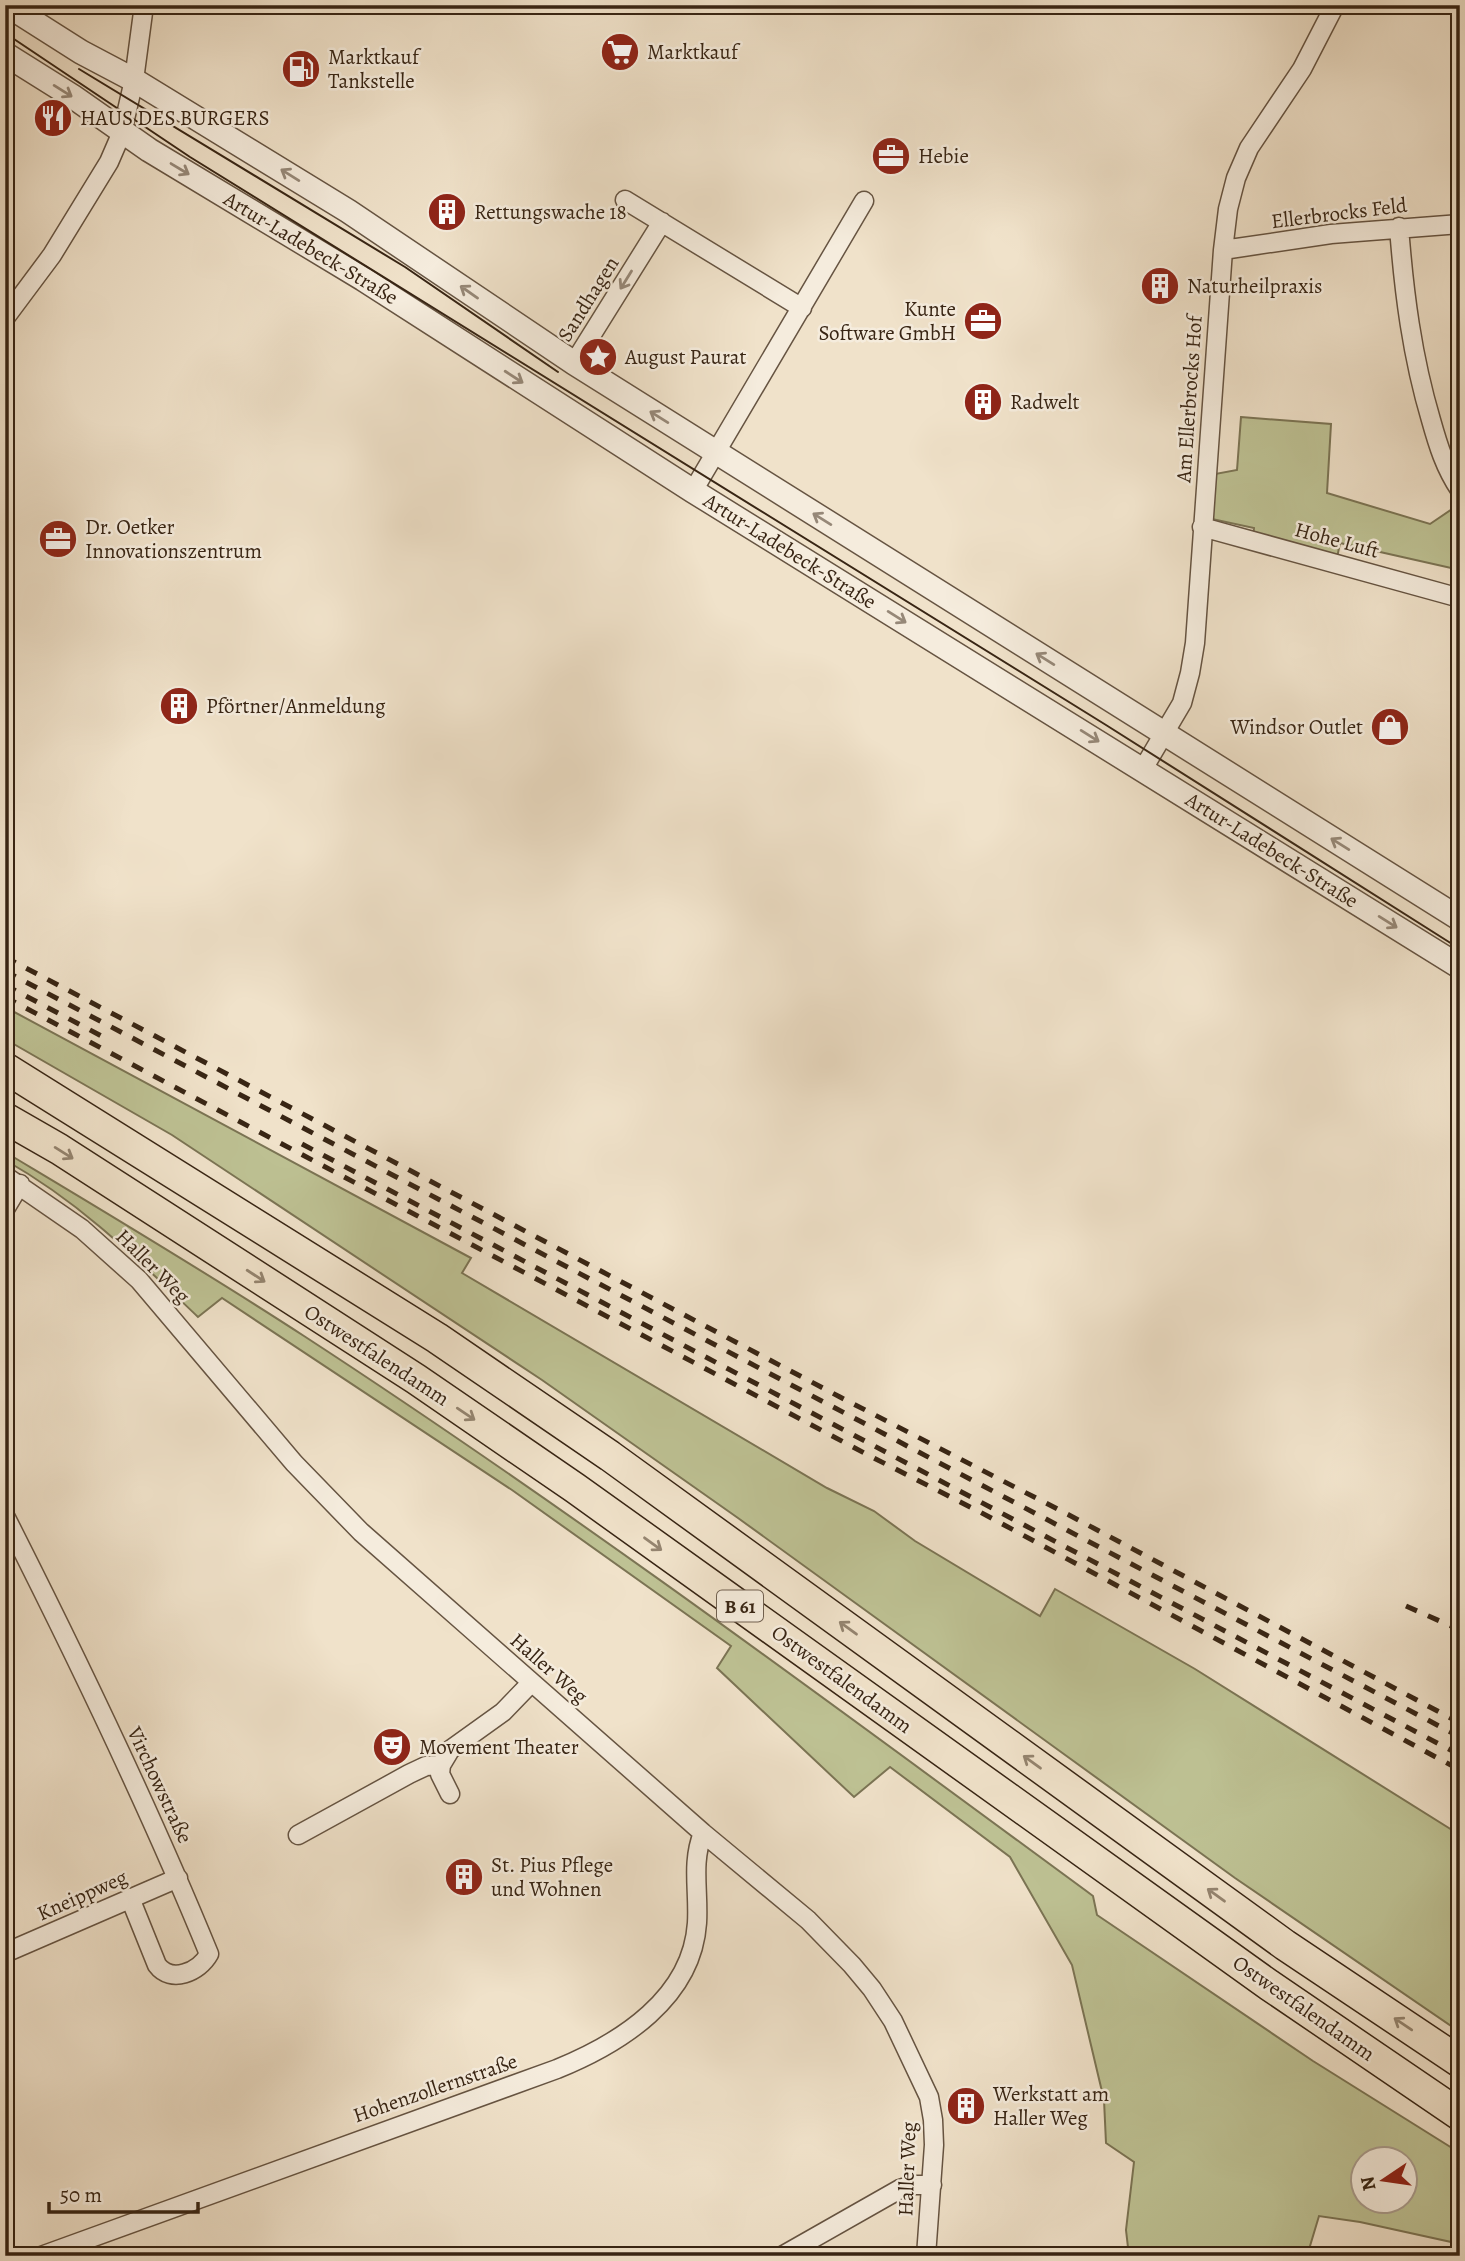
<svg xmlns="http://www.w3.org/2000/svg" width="1465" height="2261" font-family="Alegreya,serif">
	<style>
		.green { fill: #bec294; stroke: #7b7454; stroke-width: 2; fill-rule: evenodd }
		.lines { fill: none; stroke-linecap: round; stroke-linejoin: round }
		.minor-casing { stroke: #665442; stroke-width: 21 }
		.tertiary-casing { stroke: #665442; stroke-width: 26 }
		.trunk-casing { stroke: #382514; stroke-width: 33 }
		.minor { stroke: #f5ecdd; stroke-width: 18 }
		.tertiary { stroke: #f5ecdd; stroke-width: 23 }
		.trunk { stroke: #f0e2ca; stroke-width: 30 }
		.tram { stroke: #382514; stroke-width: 2 }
		.rail { stroke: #382514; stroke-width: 5; stroke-dasharray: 12 12; stroke-linecap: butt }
		.oneway { stroke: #968878 }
		.oneway2 { stroke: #94846f }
		.labels { text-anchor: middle; stroke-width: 5; stroke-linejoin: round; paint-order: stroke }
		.shield { fill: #f5ecdd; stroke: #716150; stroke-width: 2 }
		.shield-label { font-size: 19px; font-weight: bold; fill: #382514 }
		.poi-label { font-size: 21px; fill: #382514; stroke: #f5ecdd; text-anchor: start }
		.street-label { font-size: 21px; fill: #382514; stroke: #f5ecdd }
	</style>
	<rect width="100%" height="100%" fill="#f0e2ca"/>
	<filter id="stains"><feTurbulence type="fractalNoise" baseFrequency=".00286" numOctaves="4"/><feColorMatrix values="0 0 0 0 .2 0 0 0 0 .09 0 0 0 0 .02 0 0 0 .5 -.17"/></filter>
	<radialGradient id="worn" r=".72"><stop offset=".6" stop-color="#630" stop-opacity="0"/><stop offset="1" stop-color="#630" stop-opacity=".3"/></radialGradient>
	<path class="green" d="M1241,417L1331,424L1327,493L1430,524L1458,505V495H1460V570L1340,543L1337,558L1253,538L1254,528L1212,519L1215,474L1237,470Z
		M5,1007L471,1258L462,1273L827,1488L874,1511L915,1541L1040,1616L1055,1589L1195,1669L1460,1835V2032L1235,1878L738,1518L542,1380L172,1135L5,1039Z
		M5,1152C105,1212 206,1272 304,1336C574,1512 833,1705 1093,1896L1097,1915L1313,2061L1460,2153V2248L1451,2242L1360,2222L1319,2216L1307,2256H1129L1126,2230L1134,2162L1106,2143L1104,2100L1072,1965L1010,1857L890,1767L854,1797L717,1668L731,1646L512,1490L222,1298L198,1317C136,1258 81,1203 5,1160ZM1364,2160H1406V2202H1364Z"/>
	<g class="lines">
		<g class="minor-casing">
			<path id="minor" d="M625,200L802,308
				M1399,227C1404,293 1412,356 1431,420C1438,445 1445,468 1460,490
				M1223,250L1331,234L1460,224
				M5,318L52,255L109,162L122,132L134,80L144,5
				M574,363L662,222
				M693,491L864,201
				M1202,527L1460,598
				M1143,769L1182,703L1190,673L1195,643L1223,250L1228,209L1236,178L1249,148L1302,69L1335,5
				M5,1176L82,1229L139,1280L294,1463L361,1532L703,1833L808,1920L852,1965L872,1989L893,2021L929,2097L933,2120L934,2145L926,2256
				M5,1209L20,1184
				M5,1516C78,1660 148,1805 209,1954C199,1972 171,1984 157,1965L130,1898
				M450,1794L440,1774L441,1765L450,1750L503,1712L531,1683
				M298,1835L409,1774L426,1766L441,1765
				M5,1953L178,1878
				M41,2256L557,2069C621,2043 692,1998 697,1923C699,1891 691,1863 703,1833
				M782,2256L900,2189L912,2185H932"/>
		</g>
		<g class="tertiary-casing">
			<path id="tertiary" d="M7,5L81,52L134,80L348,211L574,363L1460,919
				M5,54L72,96L149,150L363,279L693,491L1460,967"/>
		</g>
		<g class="trunk-casing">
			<path id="trunk" d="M5,1068L437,1338L610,1456L1285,1945L1460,2062
				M5,1118L59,1149L416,1379L575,1488L1269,1985L1460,2115"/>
		</g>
		<use href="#minor" class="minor"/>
		<use href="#tertiary" class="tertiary"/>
		<use href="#trunk" class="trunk"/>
		<path class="tram" d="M5,33L190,157L1106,725L1460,949
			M79,69L405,267L558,372"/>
		<path class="rail" d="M5,957L840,1397L1069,1515L1460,1723
			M5,971L1460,1737
			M5,985L111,1041
			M5,997L868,1455L980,1512L1460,1770
			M302,1144L1460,1755
			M1406,1606L1460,1630"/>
	</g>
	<defs><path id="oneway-shaft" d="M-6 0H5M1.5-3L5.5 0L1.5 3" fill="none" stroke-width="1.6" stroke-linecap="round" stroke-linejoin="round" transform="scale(1.75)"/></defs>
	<g class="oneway">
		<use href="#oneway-shaft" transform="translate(63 91) rotate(32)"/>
		<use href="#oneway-shaft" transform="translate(180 169) rotate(31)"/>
		<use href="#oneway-shaft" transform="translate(290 175) rotate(-148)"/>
		<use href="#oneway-shaft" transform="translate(626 280) rotate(122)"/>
		<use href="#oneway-shaft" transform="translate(469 292) rotate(-145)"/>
		<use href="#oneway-shaft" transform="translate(514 377) rotate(33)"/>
		<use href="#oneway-shaft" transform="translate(659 417) rotate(-148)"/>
		<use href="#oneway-shaft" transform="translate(822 519) rotate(-148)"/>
		<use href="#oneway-shaft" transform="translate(897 617) rotate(32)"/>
		<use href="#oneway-shaft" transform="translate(1045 659) rotate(-148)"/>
		<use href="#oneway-shaft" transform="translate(1090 736) rotate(32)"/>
		<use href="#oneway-shaft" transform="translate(1340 844) rotate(-148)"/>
		<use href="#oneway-shaft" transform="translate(1388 922) rotate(32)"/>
	</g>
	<g class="oneway2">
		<use href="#oneway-shaft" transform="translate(64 1153) rotate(32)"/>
		<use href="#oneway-shaft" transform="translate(256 1276) rotate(33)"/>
		<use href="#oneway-shaft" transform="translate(466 1414) rotate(34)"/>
		<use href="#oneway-shaft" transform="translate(653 1544) rotate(36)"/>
		<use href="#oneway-shaft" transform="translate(848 1628) rotate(-144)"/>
		<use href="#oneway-shaft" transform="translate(1032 1762) rotate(-144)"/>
		<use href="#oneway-shaft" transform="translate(1216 1895) rotate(-144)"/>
		<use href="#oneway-shaft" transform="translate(1403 2024) rotate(-146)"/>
	</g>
	<defs>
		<g id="supermarket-disc" transform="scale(2.0125)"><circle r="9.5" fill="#8f2418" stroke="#f5ecdd"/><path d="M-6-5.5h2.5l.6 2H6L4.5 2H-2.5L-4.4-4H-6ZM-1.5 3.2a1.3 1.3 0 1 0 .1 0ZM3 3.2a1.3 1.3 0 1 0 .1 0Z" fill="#fff"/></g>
		<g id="fuel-disc" transform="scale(2.0125)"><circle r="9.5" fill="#8f2418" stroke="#f5ecdd"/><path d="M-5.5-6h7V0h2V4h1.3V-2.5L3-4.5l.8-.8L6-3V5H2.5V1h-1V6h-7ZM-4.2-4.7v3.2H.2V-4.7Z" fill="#fff"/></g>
		<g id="restaurant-disc" transform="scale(2.0125)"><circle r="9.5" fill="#8f2418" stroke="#f5ecdd"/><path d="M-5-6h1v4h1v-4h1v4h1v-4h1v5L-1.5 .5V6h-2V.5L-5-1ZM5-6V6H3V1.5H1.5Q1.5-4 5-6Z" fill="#fff"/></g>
		<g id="office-disc" transform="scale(2.0125)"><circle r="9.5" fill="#8f2418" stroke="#f5ecdd"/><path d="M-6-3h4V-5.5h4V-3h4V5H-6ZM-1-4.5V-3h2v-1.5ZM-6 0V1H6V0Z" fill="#fff"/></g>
		<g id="building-disc" transform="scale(2.0125)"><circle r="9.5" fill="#8f2418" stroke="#f5ecdd"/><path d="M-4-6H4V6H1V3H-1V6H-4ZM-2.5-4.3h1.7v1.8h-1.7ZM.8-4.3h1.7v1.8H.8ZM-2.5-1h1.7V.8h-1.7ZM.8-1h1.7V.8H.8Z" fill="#fff"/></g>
		<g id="sight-disc" transform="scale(2.0125)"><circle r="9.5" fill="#8f2418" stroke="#f5ecdd"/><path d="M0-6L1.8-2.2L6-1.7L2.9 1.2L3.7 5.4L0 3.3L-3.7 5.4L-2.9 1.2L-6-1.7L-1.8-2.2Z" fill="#fff"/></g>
		<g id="shop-disc" transform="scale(2.0125)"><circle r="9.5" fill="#8f2418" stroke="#f5ecdd"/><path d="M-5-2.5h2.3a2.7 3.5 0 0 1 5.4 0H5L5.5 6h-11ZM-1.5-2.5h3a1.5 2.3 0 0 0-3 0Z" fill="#fff"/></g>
		<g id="theatre-disc" transform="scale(2.0125)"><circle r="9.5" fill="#8f2418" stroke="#f5ecdd"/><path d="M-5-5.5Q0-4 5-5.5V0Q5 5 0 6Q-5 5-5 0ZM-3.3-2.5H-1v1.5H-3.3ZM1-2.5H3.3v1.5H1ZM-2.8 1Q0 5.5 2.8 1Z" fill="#fff"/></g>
	</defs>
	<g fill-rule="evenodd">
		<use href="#supermarket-disc" x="620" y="52"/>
		<use href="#fuel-disc" x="301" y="69"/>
		<use href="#restaurant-disc" x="53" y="118"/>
		<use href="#office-disc" x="891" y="156"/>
		<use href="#building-disc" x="447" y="212"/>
		<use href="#building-disc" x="1160" y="286"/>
		<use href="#office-disc" x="983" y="321"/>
		<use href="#sight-disc" x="598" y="357"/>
		<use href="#building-disc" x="983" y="402"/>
		<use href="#office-disc" x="58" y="539"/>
		<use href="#building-disc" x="179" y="706"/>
		<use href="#shop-disc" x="1390" y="727"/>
		<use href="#theatre-disc" x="392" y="1747"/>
		<use href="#building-disc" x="464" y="1877"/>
		<use href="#building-disc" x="966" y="2106"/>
	</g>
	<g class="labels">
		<rect class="shield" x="717" y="1590.5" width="46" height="31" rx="5"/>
		<g class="shield-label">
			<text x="740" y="1613">B 61</text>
		</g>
		<g class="poi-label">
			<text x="647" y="59">Marktkauf</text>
			<text x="328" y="64">Marktkauf<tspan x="328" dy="24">Tankstelle</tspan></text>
			<text x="80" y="125">HAUS DES BURGERS</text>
			<text x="918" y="163">Hebie</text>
			<text x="474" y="219">Rettungswache 18</text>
			<text x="1187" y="293">Naturheilpraxis</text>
			<text x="956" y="316" text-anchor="end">Kunte<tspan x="956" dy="24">Software GmbH</tspan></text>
			<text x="625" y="364">August Paurat</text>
			<text x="1010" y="409">Radwelt</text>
			<text x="85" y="534">Dr. Oetker<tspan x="85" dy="24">Innovationszentrum</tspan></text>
			<text x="206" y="713">Pförtner/Anmeldung</text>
			<text x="1363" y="734" text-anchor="end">Windsor Outlet</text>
			<text x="419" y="1754">Movement Theater</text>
			<text x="491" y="1872">St. Pius Pflege<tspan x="491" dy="24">und Wohnen</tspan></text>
			<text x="993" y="2101">Werkstatt am<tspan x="993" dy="24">Haller Weg</tspan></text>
		</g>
		<g class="street-label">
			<text transform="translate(1339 213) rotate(-7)" y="7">Ellerbrocks Feld</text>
			<text transform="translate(311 248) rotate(31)" y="7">Artur-Ladebeck-Straße</text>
			<text transform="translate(588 299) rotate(-58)" y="7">Sandhagen</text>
			<text transform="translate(1189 399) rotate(-86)" y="7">Am Ellerbrocks Hof</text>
			<text transform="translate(1337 540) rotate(15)" y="7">Hohe Luft</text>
			<text transform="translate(790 551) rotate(32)" y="7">Artur-Ladebeck-Straße</text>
			<text transform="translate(1272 850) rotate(32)" y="7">Artur-Ladebeck-Straße</text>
			<text transform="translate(153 1266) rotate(45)" y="7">Haller Weg</text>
			<text transform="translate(377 1355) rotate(33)" y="7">Ostwestfalendamm</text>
			<text transform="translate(549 1668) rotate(41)" y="7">Haller Weg</text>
			<text transform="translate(842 1679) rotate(36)" y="7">Ostwestfalendamm</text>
			<text transform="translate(160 1785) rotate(65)" y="7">Virchowstraße</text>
			<text transform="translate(82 1895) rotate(-24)" y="7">Kneippweg</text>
			<text transform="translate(1304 2008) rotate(35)" y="7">Ostwestfalendamm</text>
			<text transform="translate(435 2088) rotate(-19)" y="7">Hohenzollernstraße</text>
			<text transform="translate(907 2169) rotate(-88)" y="7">Haller Weg</text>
		</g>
	</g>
	<rect width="1465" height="2261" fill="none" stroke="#f0e2ca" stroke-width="28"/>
	<rect x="7" y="7" width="1451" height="2247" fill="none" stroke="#382514" stroke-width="3.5"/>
	<rect x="14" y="14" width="1437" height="2233" fill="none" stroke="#382514" stroke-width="2"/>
	<g transform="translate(1384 2180) rotate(257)"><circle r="33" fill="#f5ecdd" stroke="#a99c8d" stroke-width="2"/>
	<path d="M0-5L12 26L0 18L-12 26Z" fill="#8f2418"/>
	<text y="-10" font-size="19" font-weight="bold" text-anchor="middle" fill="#382514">N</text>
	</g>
	<path d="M49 2202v10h149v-10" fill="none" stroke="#382514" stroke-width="3.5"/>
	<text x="60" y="2202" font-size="21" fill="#382514" stroke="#f5ecdd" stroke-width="5" paint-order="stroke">50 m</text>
	<rect width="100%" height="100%" filter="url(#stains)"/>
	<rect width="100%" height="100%" fill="url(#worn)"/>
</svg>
